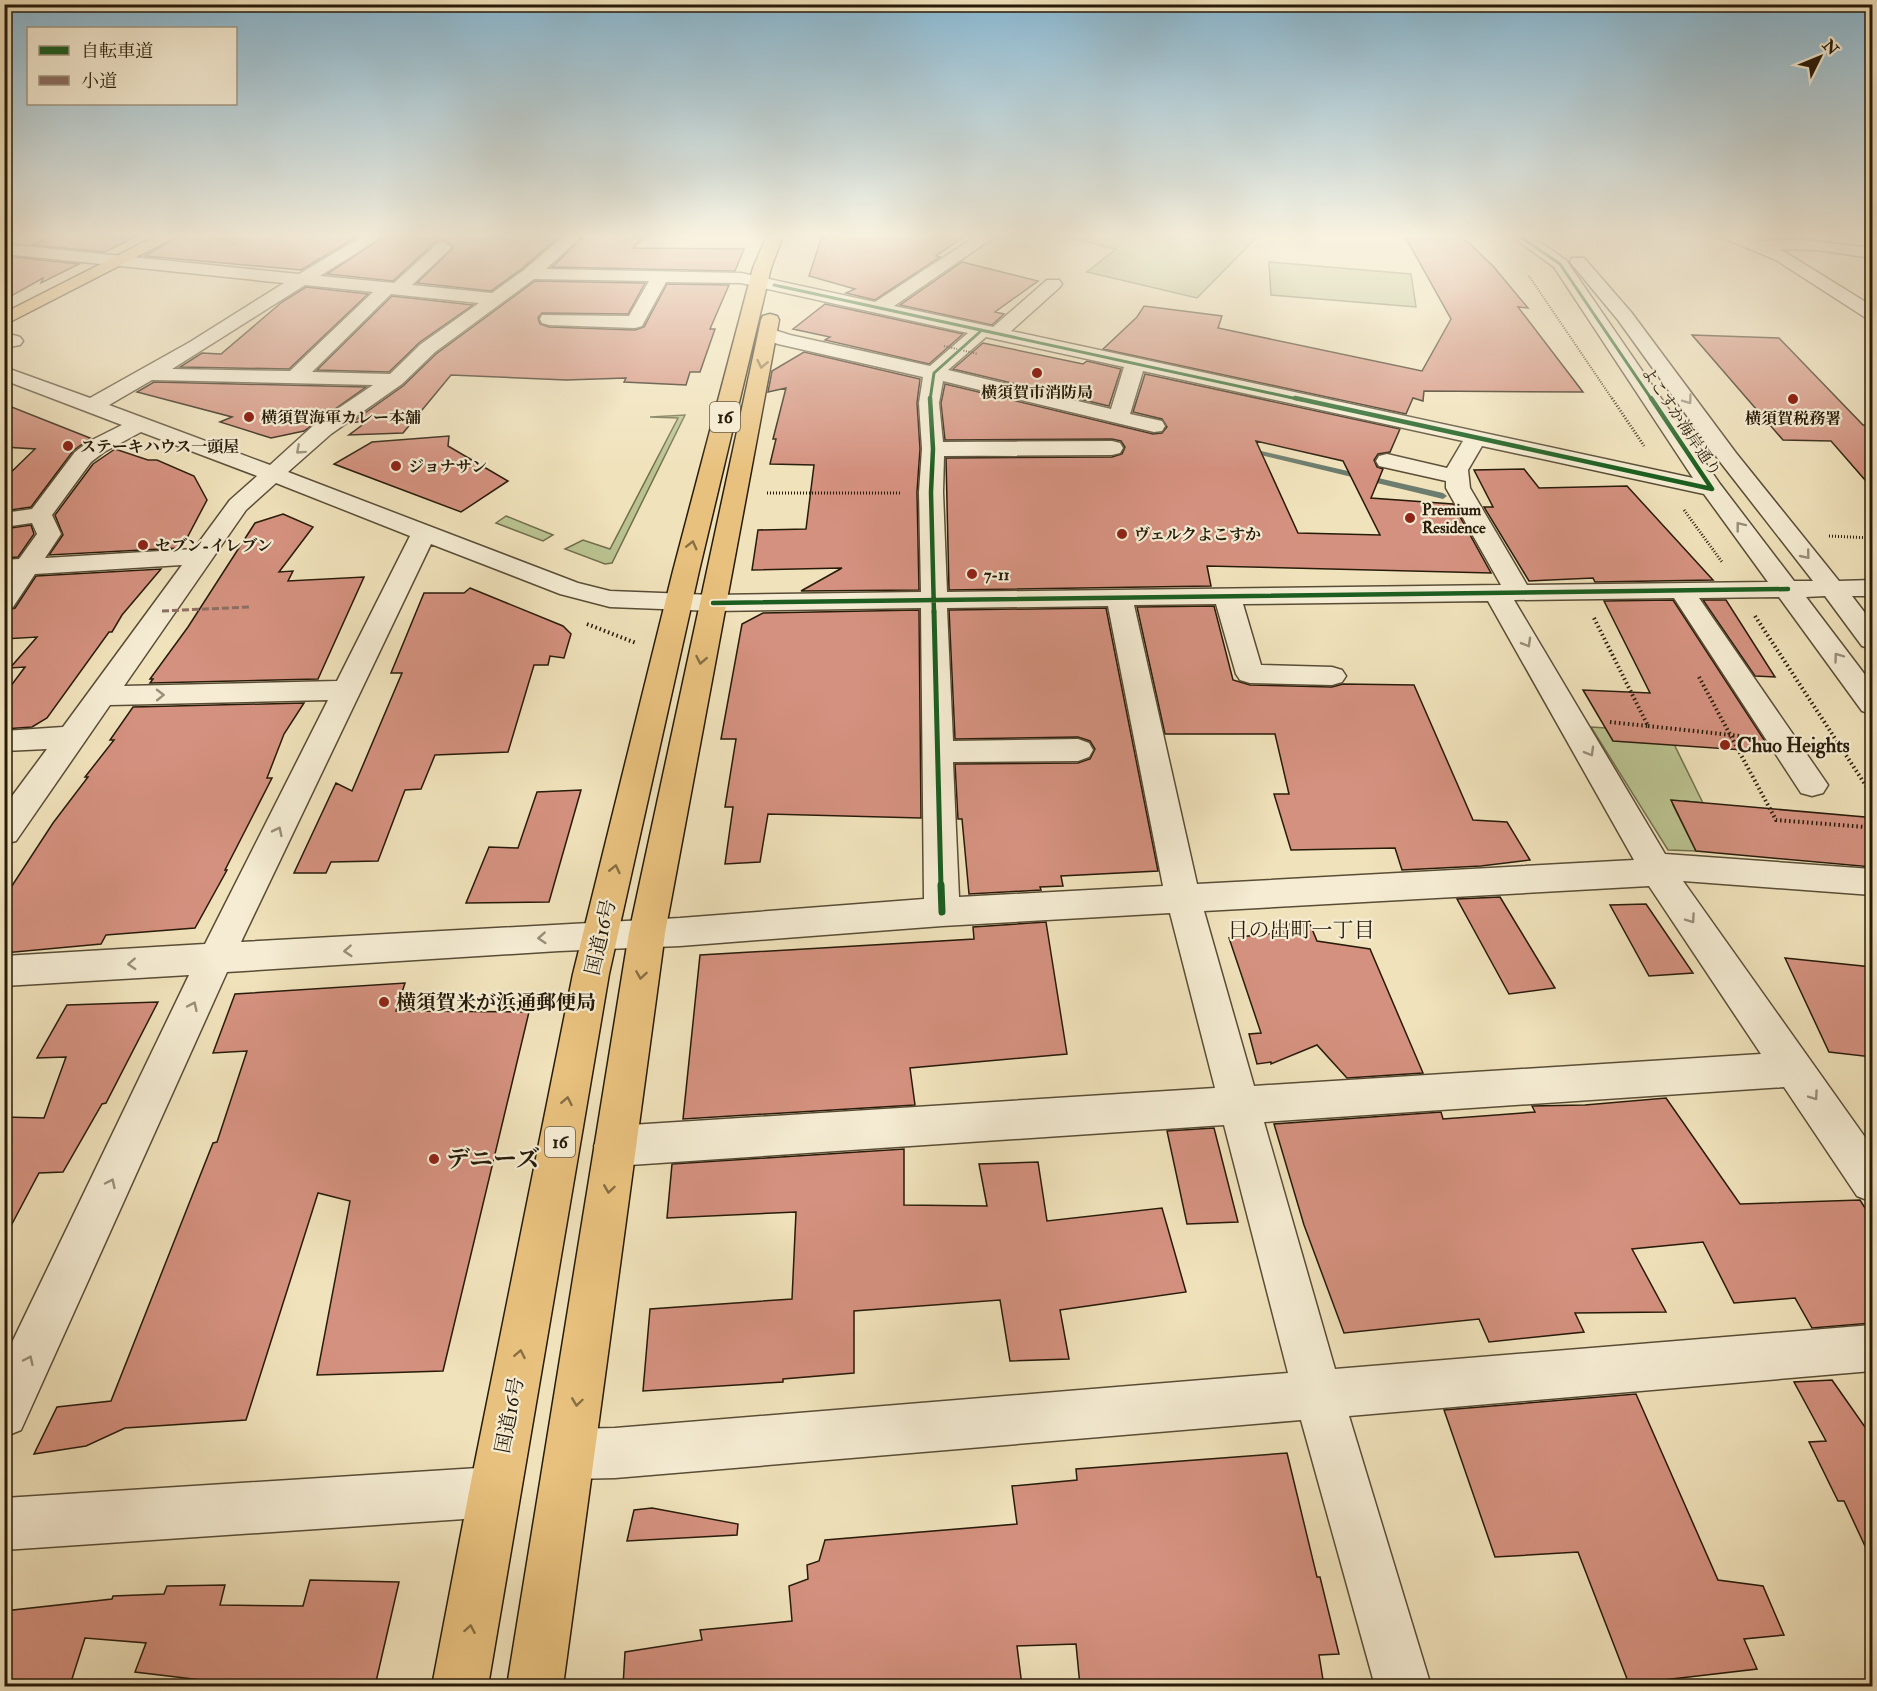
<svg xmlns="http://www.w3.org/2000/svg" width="1877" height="1691" font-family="'IM FELL Double Pica','Noto Serif JP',serif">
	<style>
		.green { fill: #bac390; stroke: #706f4d; stroke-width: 1.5 }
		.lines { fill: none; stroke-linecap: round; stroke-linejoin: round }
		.stream { fill: #6c7c6e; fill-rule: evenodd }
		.building { fill: #d4917f; stroke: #271b0a; stroke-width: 1.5; fill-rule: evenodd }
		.minor-casing { stroke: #594d36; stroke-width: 3 }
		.major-casing { stroke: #271b0a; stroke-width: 3 }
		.highway-casing { stroke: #271b0a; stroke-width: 3 }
		.path-far2 { stroke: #271b0a; stroke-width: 2; stroke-dasharray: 1 1.5; stroke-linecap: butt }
		.path-far1 { stroke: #271b0a; stroke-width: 3; stroke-dasharray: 1 2; stroke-linecap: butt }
		.path { stroke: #271b0a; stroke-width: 4; stroke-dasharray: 1.5 3; stroke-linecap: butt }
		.minor { fill: #f5ecd3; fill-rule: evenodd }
		.major { fill: #e8c17e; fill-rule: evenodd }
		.highway { fill: #e8c17e; fill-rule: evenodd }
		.path-bridge { stroke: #271b0a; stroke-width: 2; stroke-dasharray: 1 1.5; stroke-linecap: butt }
		.quiet-far1 { stroke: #8d6e63; stroke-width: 2; stroke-dasharray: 5 2; stroke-linecap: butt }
		.quiet { stroke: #8d6e63; stroke-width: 3; stroke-dasharray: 7 3; stroke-linecap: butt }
		.cycleway-far3-casing { stroke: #f5ecd3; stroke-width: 5 }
		.cycleway-far2-casing { stroke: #f5ecd3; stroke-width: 8 }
		.cycleway-far1-casing { stroke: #f5ecd3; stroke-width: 9 }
		.cycleway-casing { stroke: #f5ecd3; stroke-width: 10 }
		.cycleway-far3 { stroke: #1b5e20; stroke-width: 3 }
		.cycleway-far2 { stroke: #1b5e20; stroke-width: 4.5 }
		.cycleway-far1 { stroke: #1b5e20; stroke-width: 5 }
		.cycleway { stroke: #1b5e20; stroke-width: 7 }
		.oneway { stroke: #886e44 }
		.oneway2 { stroke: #988e79 }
		.poi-dot { fill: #8f2418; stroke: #f5ecd3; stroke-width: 2 }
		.labels { text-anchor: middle; stroke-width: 4.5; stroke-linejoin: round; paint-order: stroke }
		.far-poi-label { font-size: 16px; font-weight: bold; fill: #271b0a; stroke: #f5ecd3; text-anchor: start }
		.far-street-label { font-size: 16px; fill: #271b0a; stroke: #f5ecd3 }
		.shield { fill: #f5ecd3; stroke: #655a46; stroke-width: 1.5 }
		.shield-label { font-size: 18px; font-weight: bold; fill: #271b0a }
		.poi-label { font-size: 20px; font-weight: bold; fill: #271b0a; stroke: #f5ecd3; text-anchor: start }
		.street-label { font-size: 20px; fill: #271b0a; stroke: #f5ecd3 }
		.neighbourhood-label { font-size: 21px; fill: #271b0a; stroke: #f5ecd3 }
		.near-poi-label { font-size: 24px; font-weight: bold; fill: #271b0a; stroke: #f5ecd3; text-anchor: start }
	</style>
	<rect width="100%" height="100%" fill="#f0e2bb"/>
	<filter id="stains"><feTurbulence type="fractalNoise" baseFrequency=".00333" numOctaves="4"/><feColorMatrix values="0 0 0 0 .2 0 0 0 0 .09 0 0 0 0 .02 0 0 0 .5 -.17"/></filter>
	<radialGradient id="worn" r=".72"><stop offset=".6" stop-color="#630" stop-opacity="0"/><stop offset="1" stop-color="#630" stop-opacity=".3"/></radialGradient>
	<path class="green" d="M1058,233H1254L1260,234L1197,298L1087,272L1116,249L1055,235Z
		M1269,262L1411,274L1416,307L1271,295Z
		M685,415L612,563L605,564L565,549L583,540L610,549L678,418L650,417Z
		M506,516L553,535L543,541L496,523Z
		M1591,727L1668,732L1703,803L1685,801L1673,805L1696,851L1668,850Z"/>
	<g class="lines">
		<path class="stream" d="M1244,447L1443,493L1447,496L1443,499L1244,451Z"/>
	</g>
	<path class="building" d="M57,233H143L105,252L32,245Z
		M185,233L252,235L363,233L301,270L145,256Z
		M390,233H563L523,268L491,291L417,283L453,248L452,245L442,240L435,242L393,281L327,274Z
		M587,233H649L633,248L744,249L735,271L552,267Z
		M823,233H969L936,256L940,257L875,300L846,293L855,289L809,276Z
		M1403,233H1455L1470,244L1493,266L1528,308L1518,307L1583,392L1424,391L1423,401L1413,398L1406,414L1103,349L1137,317L1144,306L1222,316L1218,328L1422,371L1451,319Z
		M4,257L5,256L79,264L41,283L43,278L4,300Z
		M962,262L1038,281L995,312L1004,314L992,325L900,305Z
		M535,281L645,283L628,314L542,313L538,318L540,324L549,327L635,330L644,327L667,284L729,285L710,329H715L700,372H690L686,385L624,382L626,378L566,380L451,375L403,433L349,435L369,420L351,423L403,386L436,354Z
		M306,287L368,294L289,369L180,367L202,353L221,354L282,302Z
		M392,296L473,305L420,342L389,372L317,370Z
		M825,304L963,334L929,364L825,340L830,337L793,329Z
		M1692,335L1779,338L1863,425H1872V488L1831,441L1783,440Z
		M983,343L1083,364L1087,361L1121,369L1109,406L953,369Z
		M804,352L920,379L917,403L920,449L917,492L919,590L801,591L842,568L752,570L758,530L806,529L814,465L770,464L776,439H773L786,388L768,392L772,371Z
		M1145,374L1400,429L1390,452L1378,454L1374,460L1377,467L1383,469L1371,498L1453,504L1491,573L1207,566L1211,586L949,590L946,458L1112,457L1122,454L1125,447L1121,441L1112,439L945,440L941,403L945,384L1153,434L1162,433L1167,427L1162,419L1133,412ZM1256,441L1343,461L1380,535L1298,533Z
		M154,382L366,387L304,431L271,438L220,422L232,417L137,392Z
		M4,404L90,438L73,451L31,507L4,511V479L35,449L4,447Z
		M449,436L448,446L508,481L461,512L334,464L372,442Z
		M115,449L148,460H157L194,476L207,500L188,536L179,548L49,555L63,535L55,515L93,464Z
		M1524,469L1539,488L1627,486L1713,580L1595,582L1593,578L1529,581L1484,507H1493L1474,470Z
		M283,514L313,527L279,572L293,571L288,581L364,577L318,679L150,683L153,679H150L188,627L255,523Z
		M31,525L34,534L18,557L4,558V529Z
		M161,569L122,615L112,632H109L47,718L32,727L4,729V695L25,667L10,668L37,637L4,639V611L15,608L36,576Z
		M470,588L563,626L571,634L564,658L550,656L548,665H534L508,752L435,755L421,789L405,790L378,861L331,862L326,873H294L336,783L352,791L402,673H391L424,593H464Z
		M1673,600L1772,752L1613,741L1583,690L1650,693L1604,601Z
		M1703,600H1726L1775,677L1755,676Z
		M1214,606L1233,680L1250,685L1332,687L1343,684L1414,685L1473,820L1507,822L1530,860L1481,866L1402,870L1395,848L1291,850L1274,794H1289L1275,734H1165L1137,607Z
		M1106,608L1158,871L1061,876L1063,886L1040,887L1041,890L969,894L962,819H958L955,764L1078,763L1090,759L1095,749L1090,741L1078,737L955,739L949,610Z
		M919,610L921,818L768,814L760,862L725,864L733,807H725L736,739H721L742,624L763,613Z
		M304,703L284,734L267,778H272L225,870H227L195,928L106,935L101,944L4,953V898L53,823L88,777H85L114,740H110L133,707Z
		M581,790L549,902L466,903L489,847L518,848L537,792Z
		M1671,800L1865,817L1872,829V867L1696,851Z
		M1500,897L1555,988L1509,994L1457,899Z
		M1646,904L1693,973L1649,976L1610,905Z
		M1046,922L1067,1054L910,1068L915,1105L683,1119L700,955L974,939L973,927Z
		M1273,924H1310L1317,941L1370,949L1423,1073L1347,1078L1317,1045L1271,1064V1062L1257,1064L1249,1034L1261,1033L1229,938L1277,933Z
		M1785,958L1872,967V1057L1829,1052Z
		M405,983L396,1011L529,1012L443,1371L317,1375L350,1201L318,1193L246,1420L125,1428L86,1446L34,1454L57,1407L111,1401L213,1143L217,1142L247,1051L213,1053L235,994Z
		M158,1002L106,1103L102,1104L63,1172L39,1173L4,1239V1117L44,1118L66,1057L37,1058L67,1005Z
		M1666,1098L1740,1204L1860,1200L1872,1219V1323L1812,1328L1795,1298L1734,1303L1703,1242L1632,1249L1666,1312L1575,1313L1584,1332L1489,1342L1479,1319L1344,1333L1304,1225L1274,1124L1441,1112L1443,1119L1535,1112L1532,1106L1585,1105Z
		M1214,1128L1238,1222L1187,1224L1167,1131Z
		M904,1149V1205L987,1206L979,1164L1038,1162L1047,1221L1162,1208L1186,1292L1060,1310L1069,1359L1010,1361L1000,1300L854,1311V1373L783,1379V1382L643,1391L650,1309L792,1299L796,1212L667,1218L672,1164Z
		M1832,1380L1872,1437V1561L1844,1501H1838L1809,1442L1826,1441L1794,1382Z
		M1636,1394L1718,1580L1763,1586L1784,1635L1744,1639L1757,1669L1629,1684L1578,1552L1495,1557L1444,1410Z
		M1287,1453L1317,1577H1320L1339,1654L1319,1655L1324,1686H1080L1076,1644L1017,1646L1022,1686H623L625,1652L702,1640L700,1630L792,1621L789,1586L808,1579L807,1565L819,1561L825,1540L1017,1524L1012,1486L1077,1480L1076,1469Z
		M652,1508L738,1524L737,1535L627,1541L634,1510Z
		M310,1580L399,1582L375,1686H235L236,1684L135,1672L146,1643L85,1638L71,1682L4,1686V1611L112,1599L113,1596L164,1594L167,1586L225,1585L220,1605L303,1606Z"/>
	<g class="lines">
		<g class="minor-casing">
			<path id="minor" d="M368,233H388L320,276L394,283L437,244L443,242L451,247L449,250L412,285L492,293L524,270L567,233H585L546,269L741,273L875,302L981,233H1000L894,306L993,327L1047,280H1059L1062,284L1059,288L1011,331L1693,478L1554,267L1507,233H1526L1566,260L1720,484L1794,581H1813L1721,463L1618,320L1570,262L1572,258H1584L1631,312L1736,453L1839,581L1872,580V596H1852L1872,622V649L1862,646L1825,596L1806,597L1872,684V714L1862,711L1779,597L1699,598L1828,785L1823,793L1812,796L1801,793L1674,598L1514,600L1665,854L1872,869V895L1683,881L1872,1147V1202L1857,1196L1784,1087L1264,1122L1335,1369L1872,1325V1371L1349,1416L1431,1686H1375L1301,1420L615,1478L570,1479L552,1472L545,1454L552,1436L570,1429L615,1428L1288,1373L1224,1125L615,1166L600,1160L594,1146L600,1132L615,1126L1215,1088L1170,913L942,926L680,946L559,951L227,972L21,1430L4,1437V1359L189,975L4,986V956L205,944L328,700L110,705L16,841L4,844V807L47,749L4,751V731L63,727L182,565L35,574L13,607L4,609V581L8,575L4,576V560L19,559L37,534L32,523L4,527V513L32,509L75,452L88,442L122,425L4,380V367L90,398L190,342L284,283L4,254V244L299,274ZM534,279L649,281L629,316L542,315L540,319L542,323L549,325L635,328L642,326L644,322L666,282L741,283L968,333L930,366L790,335L768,328L761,330L759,334L761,338L778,344L923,377L919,403L922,449L919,492L921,592L713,595L610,591L578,583L288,472L331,434L402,384L435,352ZM305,285L373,292L290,371L172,369ZM391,294L479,303L421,344L390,374L312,372ZM986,337L1124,367L1111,409L948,370ZM1143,371L1463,441L1447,468L1387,454L1379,456L1376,461L1379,466L1446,481V488L1501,585L947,592L943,492L944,456L1112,455L1120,453L1123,448L1120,443L1112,441L943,442L939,403L943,381L1154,432L1162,431L1165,426L1162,421L1130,414ZM152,380L373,385L315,424L270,465L109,405ZM141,432L257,476L230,500L194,549L45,558L61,534L52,515L91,462L104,452ZM1482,446L1704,494L1768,582L1527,585L1470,488L1468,470ZM276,483L410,536L337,681L124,686L246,510ZM431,544L560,594L610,607L713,611L921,608L924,899L680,918L241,942ZM1488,601L1634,860L1197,884L1134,605L1216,604L1236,674L1240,680L1250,683L1332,685L1342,682L1346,676L1342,670L1332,667L1261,665L1243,604ZM1108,606L1163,886L959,897L953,762L1078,761L1089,757L1093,750L1089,743L1078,739L953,741L947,608ZM1649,886L1761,1054L1254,1086L1204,911Z
				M1717,233H1740L1760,241L1803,240L1872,248V258L1817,250L1780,249L1872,306V319L1866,318L1776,260L1719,236Z
				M13,335L20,337L23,341L20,345L4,348V336Z
				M494,1467L512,1474L519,1492L512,1510L494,1517L4,1550V1498Z"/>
		</g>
		<g class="major-casing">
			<path id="major" d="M162,233H183L4,325V313Z"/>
		</g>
		<g class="highway-casing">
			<path id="highway" d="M768,233H784L771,268L699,571L609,974L488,1686H432L469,1492L573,974L673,571L753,268Z
				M770,314L777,316L779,320L665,933L563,1686H507L629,933L761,320L763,316Z"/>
		</g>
		<path class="path-far2" d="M228,247L251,233
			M1529,276L1613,400"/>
		<path class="path-far1" d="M1612,398L1644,446
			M767,493H900
			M1684,510L1722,562
			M1829,536L1872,538"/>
		<path class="path" d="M1755,616L1872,795
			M1594,618L1648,726L1609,722
			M587,624L636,643
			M1699,677L1776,820L1865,827
			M1648,726L1740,736"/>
		<use href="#minor" class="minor"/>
		<use href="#major" class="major"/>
		<use href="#highway" class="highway"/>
		<path class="path-bridge" d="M944,346L978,354"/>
		<path class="quiet-far1" d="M4,342L13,341"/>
		<path class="quiet" d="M162,611L249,607"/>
		<g class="cycleway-far3-casing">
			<path id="cycleway-far3" d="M1515,233L1560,264L1652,400
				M774,285L1302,400
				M930,400L934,373L982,330"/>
		</g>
		<g class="cycleway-far2-casing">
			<path id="cycleway-far2" d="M930,398L933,449L931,492L934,613
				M1295,398L1712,489
				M1651,398L1712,489
				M713,603L1788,589"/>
		</g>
		<g class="cycleway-far1-casing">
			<path id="cycleway-far1" d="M934,611L941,887"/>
		</g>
		<g class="cycleway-casing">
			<path id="cycleway" d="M941,885L942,912"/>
		</g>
		<use href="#cycleway-far3" class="cycleway-far3"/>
		<use href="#cycleway-far2" class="cycleway-far2"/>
		<use href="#cycleway-far1" class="cycleway-far1"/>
		<use href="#cycleway" class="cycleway"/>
	</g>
	<defs><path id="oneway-chevron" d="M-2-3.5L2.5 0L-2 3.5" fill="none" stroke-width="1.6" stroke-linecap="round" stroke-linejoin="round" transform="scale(1.5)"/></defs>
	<g class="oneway">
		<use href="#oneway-chevron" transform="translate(762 364) rotate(102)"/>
		<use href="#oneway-chevron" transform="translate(692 545) rotate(-76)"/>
		<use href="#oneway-chevron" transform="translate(701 660) rotate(101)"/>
		<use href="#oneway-chevron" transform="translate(615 869) rotate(-77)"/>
		<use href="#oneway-chevron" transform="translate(641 975) rotate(99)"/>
		<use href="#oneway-chevron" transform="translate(567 1101) rotate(-79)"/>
		<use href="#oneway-chevron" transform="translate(609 1189) rotate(98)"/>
		<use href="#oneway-chevron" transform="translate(520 1354) rotate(-79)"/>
		<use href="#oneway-chevron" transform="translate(577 1402) rotate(98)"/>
		<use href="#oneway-chevron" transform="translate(470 1629) rotate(-80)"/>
	</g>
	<g class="oneway2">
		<use href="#oneway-chevron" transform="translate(1688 400) rotate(54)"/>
		<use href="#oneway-chevron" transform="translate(300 450) rotate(138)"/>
		<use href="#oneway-chevron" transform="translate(1740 526) rotate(-128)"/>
		<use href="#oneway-chevron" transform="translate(1806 555) rotate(51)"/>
		<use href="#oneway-chevron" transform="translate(1527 643) rotate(60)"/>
		<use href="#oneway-chevron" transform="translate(1838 657) rotate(-126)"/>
		<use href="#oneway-chevron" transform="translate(160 695) rotate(-1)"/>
		<use href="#oneway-chevron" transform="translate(1590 752) rotate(60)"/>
		<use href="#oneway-chevron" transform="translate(278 831) rotate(-64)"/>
		<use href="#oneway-chevron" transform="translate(1691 919) rotate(55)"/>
		<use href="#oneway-chevron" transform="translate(542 938) rotate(176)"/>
		<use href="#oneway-chevron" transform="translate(348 951) rotate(176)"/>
		<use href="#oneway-chevron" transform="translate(132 964) rotate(177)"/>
		<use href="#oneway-chevron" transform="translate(193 1006) rotate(-65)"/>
		<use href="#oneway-chevron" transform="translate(1814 1096) rotate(55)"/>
		<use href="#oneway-chevron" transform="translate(111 1183) rotate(-65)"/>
		<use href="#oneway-chevron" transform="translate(29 1360) rotate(-65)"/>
	</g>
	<linearGradient id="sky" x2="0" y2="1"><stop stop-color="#89b8d2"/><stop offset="0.5" stop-color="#f8f2e0"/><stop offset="1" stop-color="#f8f2e0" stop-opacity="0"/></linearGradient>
	<rect width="1877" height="470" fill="url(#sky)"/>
	<g class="poi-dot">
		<circle cx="1037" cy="373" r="6"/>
		<circle cx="1793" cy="399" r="6"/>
		<circle cx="249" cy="417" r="6"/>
		<circle cx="68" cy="446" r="6"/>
		<circle cx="396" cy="466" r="6"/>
		<circle cx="1410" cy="518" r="6"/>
		<circle cx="1122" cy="534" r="6"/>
		<circle cx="143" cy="545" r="6"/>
		<circle cx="972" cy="574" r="6"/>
		<circle cx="1725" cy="745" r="6"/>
		<circle cx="384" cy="1002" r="6"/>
		<circle cx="434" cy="1159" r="6"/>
	</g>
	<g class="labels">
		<g class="far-poi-label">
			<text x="1037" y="398" text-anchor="middle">横須賀市消防局</text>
			<text x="261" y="423">横須賀海軍カレー本舗</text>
			<text x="1793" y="424" text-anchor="middle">横須賀税務署</text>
			<text x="80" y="452">ステーキハウス一頭屋</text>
			<text x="408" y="472">ジョナサン</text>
			<text x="1422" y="515">Premium<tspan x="1422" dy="18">Residence</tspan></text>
			<text x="1134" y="540">ヴェルクよこすか</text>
			<text x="155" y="551">セブン-イレブン</text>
			<text x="984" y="580">7-11</text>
		</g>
		<g class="far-street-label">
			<text transform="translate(1682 421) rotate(56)" y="6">よこすか海岸通り</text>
		</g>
		<g class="shield">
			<rect x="710" y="402" width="30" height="30" rx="4.5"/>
			<rect x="545" y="1127" width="30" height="30" rx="4.5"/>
		</g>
		<g class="shield-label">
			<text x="725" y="423">16</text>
			<text x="560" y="1148">16</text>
		</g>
		<g class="poi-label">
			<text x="1737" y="752">Chuo Heights</text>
			<text x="396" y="1009">横須賀米が浜通郵便局</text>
		</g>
		<g class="street-label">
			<text transform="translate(600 937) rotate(-77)" y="7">国道16号</text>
			<text transform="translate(509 1415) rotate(-79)" y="7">国道16号</text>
		</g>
		<g class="neighbourhood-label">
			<text x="1301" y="937">日の出町一丁目</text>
		</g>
		<g class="near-poi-label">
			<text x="446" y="1167">デニーズ</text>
		</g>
	</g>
	<rect width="1877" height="1691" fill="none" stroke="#f0e2bb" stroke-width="24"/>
	<rect x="6" y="6" width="1865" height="1679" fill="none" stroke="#271b0a" stroke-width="3"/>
	<rect x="12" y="12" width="1853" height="1667" fill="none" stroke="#271b0a" stroke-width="1.5"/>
	<rect x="27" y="27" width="210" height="78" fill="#f5ecd3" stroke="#a39883" stroke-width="1.5"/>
	<rect x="39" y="46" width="30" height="9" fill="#1b5e20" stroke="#a39883" stroke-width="1.5"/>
	<text x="81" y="57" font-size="18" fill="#271b0a">自転車道</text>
	<rect x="39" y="76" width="30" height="9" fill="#8d6e63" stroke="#a39883" stroke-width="1.5"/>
	<text x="81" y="87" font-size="18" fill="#271b0a">小道</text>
	<g transform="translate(1820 57) rotate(47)" stroke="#f5ecd3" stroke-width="4.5" paint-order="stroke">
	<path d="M0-4.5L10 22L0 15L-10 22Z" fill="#271b0a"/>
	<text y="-9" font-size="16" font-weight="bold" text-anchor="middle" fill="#271b0a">N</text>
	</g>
	<rect width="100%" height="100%" filter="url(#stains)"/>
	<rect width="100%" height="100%" fill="url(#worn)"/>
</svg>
